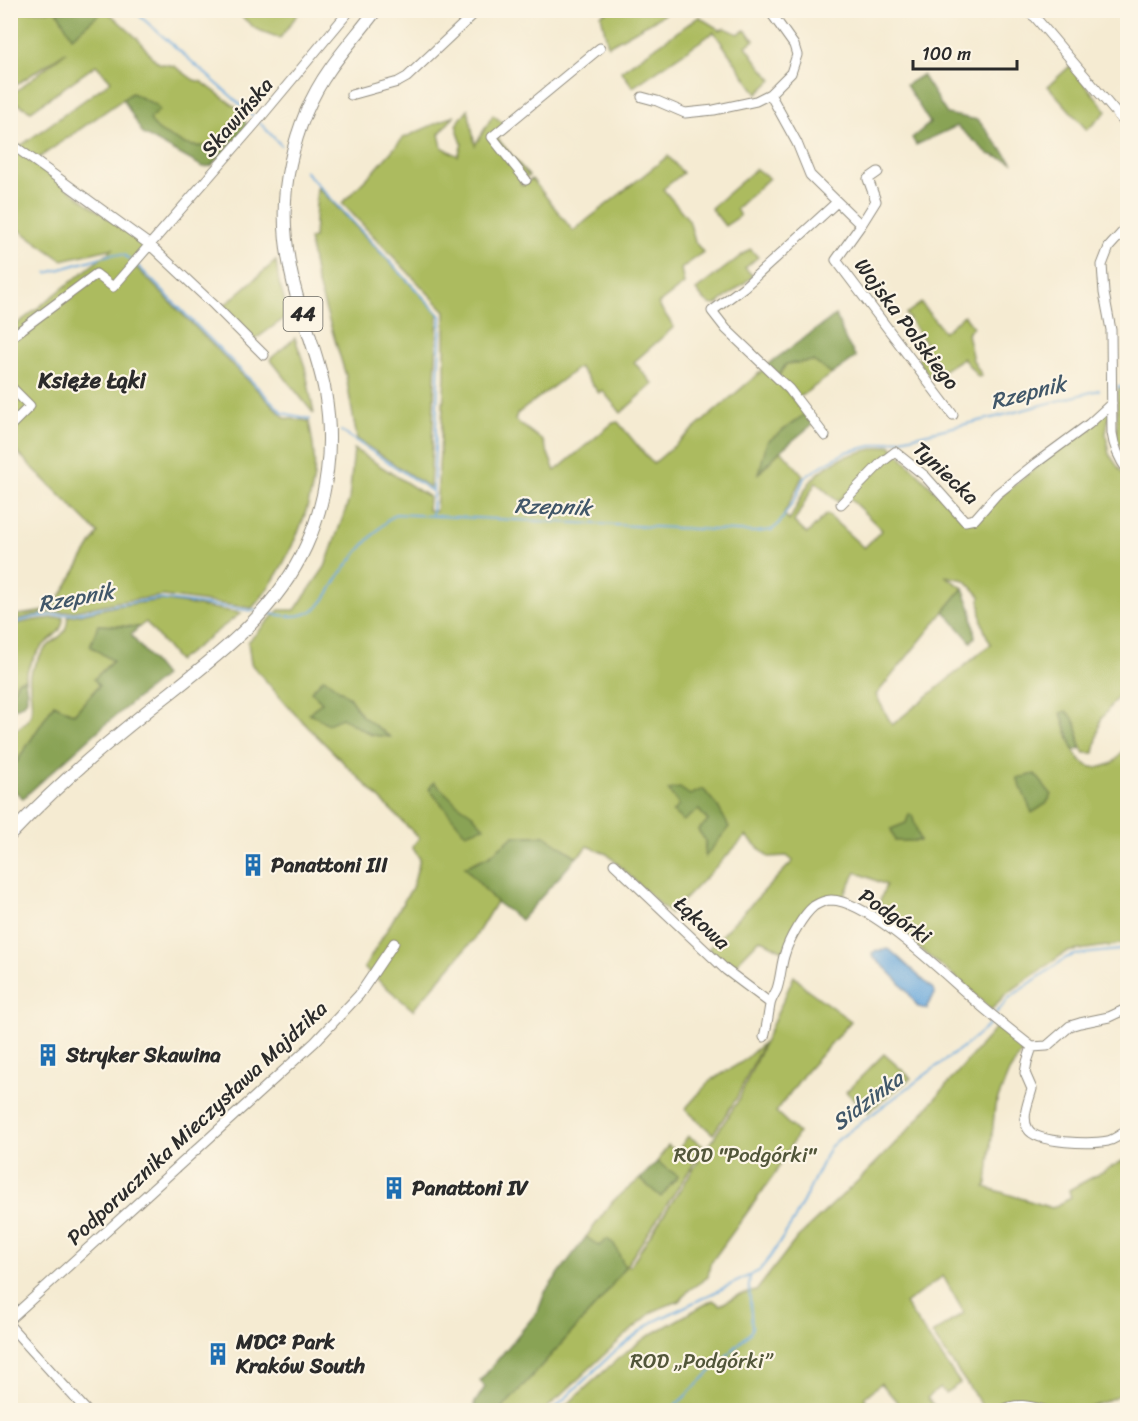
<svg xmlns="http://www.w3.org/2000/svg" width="1138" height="1421" font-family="Sriracha,sans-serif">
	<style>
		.green { fill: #acbb5e; stroke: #6c7344; stroke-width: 1.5; fill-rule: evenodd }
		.forest { fill: #89a355; stroke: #5a6740; stroke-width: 1.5 }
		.water { fill: #6aa9dd; stroke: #4a6a84; stroke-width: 1.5 }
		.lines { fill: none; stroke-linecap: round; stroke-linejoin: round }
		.stream { stroke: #6aa9dd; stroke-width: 2 }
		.minor-casing { stroke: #908b7e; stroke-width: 11 }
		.major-casing { stroke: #908b7e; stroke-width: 14 }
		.minor { stroke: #fff; stroke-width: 9 }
		.major { stroke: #fff; stroke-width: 12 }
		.labels { text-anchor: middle; stroke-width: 4.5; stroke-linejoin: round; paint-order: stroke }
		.shield { fill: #fcf5e5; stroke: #6a6863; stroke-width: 1.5 }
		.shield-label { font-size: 20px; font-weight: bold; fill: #2b2b2b }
		.street-label { font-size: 21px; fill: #2b2b2b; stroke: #fcf5e5 }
		.poi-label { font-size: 21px; font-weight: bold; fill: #2b2b2b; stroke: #fcf5e5; text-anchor: start }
		.park-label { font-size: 21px; fill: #52563a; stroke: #fcf5e5 }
		.neighbourhood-label { font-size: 22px; font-weight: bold; fill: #2b2b2b; stroke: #fcf5e5 }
		.water-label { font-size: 22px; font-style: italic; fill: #415769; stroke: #fcf5e5 }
	</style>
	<rect width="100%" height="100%" fill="#fcf5e5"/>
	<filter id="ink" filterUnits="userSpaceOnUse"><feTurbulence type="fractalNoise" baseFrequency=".0167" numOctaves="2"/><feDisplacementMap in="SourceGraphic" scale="12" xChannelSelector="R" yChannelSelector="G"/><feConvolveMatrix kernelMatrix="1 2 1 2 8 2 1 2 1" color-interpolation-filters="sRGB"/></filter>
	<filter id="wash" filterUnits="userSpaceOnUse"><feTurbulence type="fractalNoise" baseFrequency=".008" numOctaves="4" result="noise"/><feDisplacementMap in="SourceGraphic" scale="24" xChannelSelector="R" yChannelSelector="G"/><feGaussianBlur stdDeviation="1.35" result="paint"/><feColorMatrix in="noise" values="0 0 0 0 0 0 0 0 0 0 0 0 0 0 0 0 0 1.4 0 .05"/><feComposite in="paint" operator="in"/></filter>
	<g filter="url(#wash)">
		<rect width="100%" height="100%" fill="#f5ebd2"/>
		<path class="green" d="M610,10H670V11L608,46L601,15Z
			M10,11H57L72,36L103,11H107L138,39L152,57L159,63L174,66L194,80L202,82L241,111L231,128L219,141L208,147L185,145L155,130L150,119L132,93L37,159L19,147L111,81L96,65L31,111L11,100V95L66,52L11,88Z
			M235,11H299L298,14L280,38L256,29Z
			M700,16L702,19L720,30L725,28L738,34L745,30L754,40L746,46L758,63L772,80L757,94L714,32L633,87L621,71Z
			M1070,66L1107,111L1087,130L1048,86Z
			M468,109L475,145L493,115L508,127L497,138L529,176L520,183L522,185L532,179L573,231L668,156L683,173L663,189L689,220L695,242L703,252L681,269L684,284L658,304L674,327L634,362L653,384L621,413L602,390L599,393L579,367L517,414L515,420L543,441L555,471L613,423L618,422L653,464L764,369L786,389L805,414L760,472L781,450L803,475L784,514L789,521C797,508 802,491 812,480C834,455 860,452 890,445L966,522L996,500L1110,407L1106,434L1109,454L1127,480V674L1123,679L1125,687L1101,719L1094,753H1085L1081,748L1076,722L1061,713C1069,737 1076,782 1112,763C1119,759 1122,750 1127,745V943L1066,952L1005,995L991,1010L964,984L875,913L886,885L856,872L843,897L819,898L813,903L783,951L760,939L729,971L708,949L793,861L787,856L768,857L746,836L670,914L607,854L588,846L577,857L545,836H514L489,856L465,867L496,902L474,939L413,1010L364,968L413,886L420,859L412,847L419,838L294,713L251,664L248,642L279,610H295L325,567L349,500L354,449L429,497L428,510L436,511L445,377V311L342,203L376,169L403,138L455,115L439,134L442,147L458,156L462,144L456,125ZM816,482L838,502L845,494L882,530L864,548L827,514L807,534L794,522ZM945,576L965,580L980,596C980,614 981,628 991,644L892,725L876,695L963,588ZM348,696L362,716L389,736L372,735L342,718L310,713L322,702ZM669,790L690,795L718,807L728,827L705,856V840L708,821L699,810L673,812L680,805Z
			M10,146L143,244V252L133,264L285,418L309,421C312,439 316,458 314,476C309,518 281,577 252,608L163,596L116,602L75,611L47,613L11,621V616L52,610L98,533L11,446V329L114,248L62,260L11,224Z
			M756,169L769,178L736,209L740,216L725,226L711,208Z
			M317,186L438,313L430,488L357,439L346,376L316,278L309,239L314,238Z
			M750,249L758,257L745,268L753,276L716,305C706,306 702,297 696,290Z
			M276,261L279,283L289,315L254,340L221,308Z
			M921,303L944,332L964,315L973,327L967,334L973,360L982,376L978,377L963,358L931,378L918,361L925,342L906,314Z
			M295,338L305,367L314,414L270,359Z
			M813,361L832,374L798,398L778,377L786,364Z
			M1118,389L1127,390V460L1117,438V399Z
			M162,600L241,613L178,661L146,622L139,627L98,625L113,660L94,679L99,685L74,714L54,704L11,771V733C33,720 34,714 30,689C30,683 29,679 30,674C35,665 39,655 46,648C59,634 66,639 68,616L76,615L116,606Z
			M63,617C63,632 55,634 45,644C36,652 27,668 25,679L18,681L11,694V663L15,655L11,650V625L35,620Z
			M794,976L807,989L851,1021L804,1074L776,1112L798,1133L774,1175L710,1264L708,1277L689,1290L680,1301L665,1306L652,1312L607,1352L545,1410H501L601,1300L625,1267L599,1246L586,1237L613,1201L640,1179L660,1196L678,1177L657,1162L668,1145L677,1152L688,1136L705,1147L626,1266H630L738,1101Z
			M998,1025L1024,1049L1009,1072L995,1106L987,1184L985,1187L1052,1208L1071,1198L1069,1190L1124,1160L1127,1168V1391C1107,1401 1091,1410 1067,1410C1060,1410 1055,1411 1049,1408L985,1410L932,1334L964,1313L943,1276L905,1304L960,1383L945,1393L940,1388L927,1398L938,1410H904L881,1383L864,1398L875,1410H722L720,1409L718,1410H561L620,1357L645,1338L713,1300L720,1305L739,1295L756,1291L797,1238L865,1174L910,1128Z
			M763,1043L736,1099L713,1134L685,1109L710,1081L742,1062Z
			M884,1054L911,1078L868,1112L846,1092Z"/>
		<path class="forest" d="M57,11H103L72,37Z
			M922,75L947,114L978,120L1012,162L989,154L957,126L916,145L912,138L930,123L906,85Z
			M132,93L156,105L159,110L150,119C156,131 162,133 174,139C208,158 224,139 241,111L247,126L211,166L203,167L143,134L123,99Z
			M836,315L846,341L856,357L832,374L813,361L786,364L778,377L767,365Z
			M805,414L813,424L781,450L759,473L767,442Z
			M963,588L971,609L975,637L971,642L944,611Z
			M98,625L139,627L131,635L164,676L101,728L23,798L11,788V771L54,704L74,714L99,686L94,679L113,661L90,646Z
			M324,678L348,696L362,716L390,737L372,735L342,718L328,724L309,713L322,702L311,691Z
			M25,679C28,700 31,702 11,710V694L18,681Z
			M1066,711C1078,719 1078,734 1080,748L1074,751L1061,713Z
			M1035,774L1052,795L1046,804L1032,813L1017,778Z
			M434,782L456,803L471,813L484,827L465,833L429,789Z
			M680,788L690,795L703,789L718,807L729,827L705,857V840L698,830L708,821L699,810L683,821L673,812L679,805L668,790Z
			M909,814L912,815L920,841H895L891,829L906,823Z
			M514,836H545L577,857L521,920L496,902L465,867L489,856Z
			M657,1162L678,1176L661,1197L640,1179Z
			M586,1237L599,1246L607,1239L614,1244L625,1267L601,1300L501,1410H478L474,1404L485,1387L480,1381L538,1311L545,1292Z"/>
		<path class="water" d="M886,949L890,950L934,990L935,994L927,1006V1009L918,1007C906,987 891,972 873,957L872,953L877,950L878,951Z"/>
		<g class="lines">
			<path class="stream" d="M133,10L231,96L255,118
				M259,122L281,145
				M305,171L441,316L432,516
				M138,266L283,413L310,419
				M47,273L112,254L124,255L130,260
				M1117,386L1128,389
				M341,431L433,492
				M268,613C279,615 294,618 305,614C325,608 330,588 341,573C357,552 375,531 395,514L756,532L772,530L779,524L796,497L804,478L823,465L846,452L996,417L1099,390
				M10,624L35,617L77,613L113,605L158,599L256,611
				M996,1013L1009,998L1066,958L1074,955L1128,949
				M553,1410L614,1352L653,1322L759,1271L771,1256L794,1220L830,1147L840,1138L967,1044L987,1027L993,1018
				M671,1410L750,1333L752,1328L749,1286L750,1276"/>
		</g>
	</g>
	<g filter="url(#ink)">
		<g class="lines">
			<g class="minor-casing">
				<path id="minor" d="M1025,10L1035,17L1128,127
					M770,94L797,143L810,175L861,225L836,260L953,415
					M351,95L398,82L407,77L478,10
					M642,97L657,101L685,113L714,110L756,101L770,94L791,73L797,55L794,45L769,10
					M10,143L150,245L214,305L264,355
					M526,180L492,137L600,48
					M861,225L876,201L868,179L878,172
					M1128,226L1109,247L1102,265L1104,293L1111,330L1112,433C1114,448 1119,459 1128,471
					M10,338L96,274L113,287L255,124L350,10
					M10,386L30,406L10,426
					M825,436L789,389L726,329L712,311L744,287L837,202
					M841,504L882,462L895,452L925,476L965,521L975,519L997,494L1036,463L1089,424L1112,403
					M614,864L726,970L770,1003
					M1128,1008L1109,1017L1080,1023L1070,1026L1047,1046L1032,1047L1027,1062L1025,1073L1032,1089C1029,1101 1021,1117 1028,1129C1037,1144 1092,1144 1108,1141C1116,1139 1122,1134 1128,1129
					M764,1037C767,1026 768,1016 770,1005C771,999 775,994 777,989C781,977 781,964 785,953C789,939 803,915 814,906C819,903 824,900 831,900C870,901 942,972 972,998C991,1015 1012,1031 1032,1047
					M10,1319L315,1042L359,995L394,943
					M10,1326L86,1410
					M1002,1410C1017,1402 1030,1406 1045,1410"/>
			</g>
			<g class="major-casing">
				<path id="major" d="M10,835C52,790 98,750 146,712C206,664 273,619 306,546C328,498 334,444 325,392C319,359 306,328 297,297C285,254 280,208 290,164C297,131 310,97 330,69C344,49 361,30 376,10"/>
			</g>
			<use href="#minor" class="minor"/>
			<use href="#major" class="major"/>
		</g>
	</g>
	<defs>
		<g id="building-bare" transform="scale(1.8)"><path d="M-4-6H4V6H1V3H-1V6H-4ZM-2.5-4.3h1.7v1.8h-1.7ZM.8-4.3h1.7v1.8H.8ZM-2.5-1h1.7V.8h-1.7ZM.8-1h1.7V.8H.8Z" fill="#1f6fb2" stroke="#fcf5e5" stroke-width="2.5" paint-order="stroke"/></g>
	</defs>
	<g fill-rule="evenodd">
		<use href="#building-bare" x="253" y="865"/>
		<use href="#building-bare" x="48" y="1055"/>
		<use href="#building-bare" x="394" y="1188"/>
		<use href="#building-bare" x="218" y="1354"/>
	</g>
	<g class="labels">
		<rect class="shield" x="283.5" y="297" width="39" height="34" rx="4.5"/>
		<g class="shield-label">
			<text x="303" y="321">44</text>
		</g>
		<g class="street-label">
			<text transform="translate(237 117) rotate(-49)" y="7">Skawińska</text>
			<text transform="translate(907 324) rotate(53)" y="7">Wojska Polskiego</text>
			<text transform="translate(946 473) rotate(43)" y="7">Tyniecka</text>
			<text transform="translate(895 916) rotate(34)" y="7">Podgórki</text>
			<text transform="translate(702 923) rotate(43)" y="7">Łąkowa</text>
			<text transform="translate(197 1123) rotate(-43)" y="7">Podporucznika Mieczysława Majdzika</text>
		</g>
		<g class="poi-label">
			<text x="271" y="872">Panattoni III</text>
			<text x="66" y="1062">Stryker Skawina</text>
			<text x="412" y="1195">Panattoni IV</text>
			<text x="236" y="1349">MDC² Park<tspan x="236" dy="24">Kraków South</tspan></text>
		</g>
		<g class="park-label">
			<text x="745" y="1162">ROD "Podgórki"</text>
			<text x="701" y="1368">ROD „Podgórki”</text>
		</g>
		<g class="neighbourhood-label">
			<text x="92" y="388">Księże Łąki</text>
		</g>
		<g class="water-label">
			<text transform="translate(1028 392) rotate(-14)" y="8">Rzepnik</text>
			<text transform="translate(553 506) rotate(2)" y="8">Rzepnik</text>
			<text transform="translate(76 597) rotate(-10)" y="8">Rzepnik</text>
			<text transform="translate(867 1100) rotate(-37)" y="8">Sidzinka</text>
		</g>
	</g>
	<rect width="1138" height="1421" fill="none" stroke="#fcf5e5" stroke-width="36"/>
	<path d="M913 60v9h104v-9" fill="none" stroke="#2b2b2b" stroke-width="3"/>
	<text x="922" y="60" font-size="18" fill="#2b2b2b" stroke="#fcf5e5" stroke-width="4.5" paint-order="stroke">100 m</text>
</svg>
